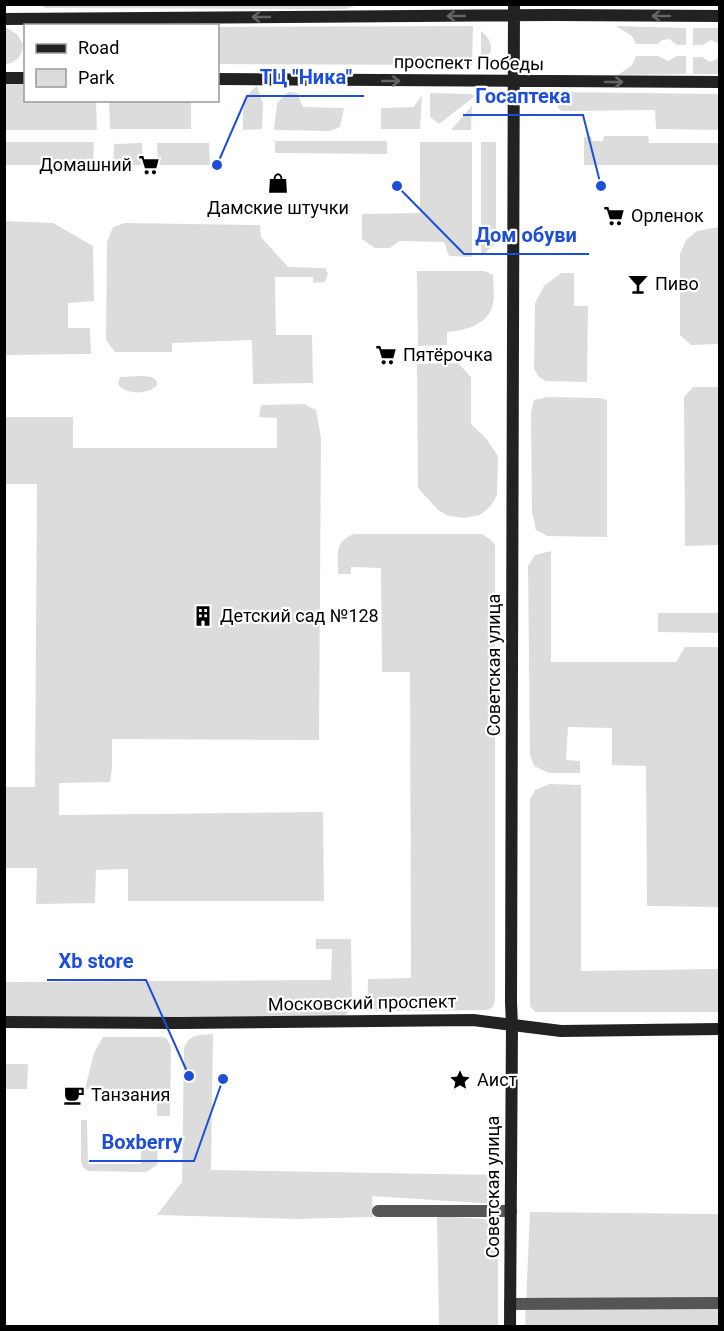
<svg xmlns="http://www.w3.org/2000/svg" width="724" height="1331" font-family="Roboto,sans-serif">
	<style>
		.green { fill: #dcdcdc }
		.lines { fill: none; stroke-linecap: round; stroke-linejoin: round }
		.street { stroke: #555; stroke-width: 12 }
		.secondary { stroke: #222; stroke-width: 12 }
		.oneway { stroke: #646464 }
		.labels { text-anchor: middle; stroke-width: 4.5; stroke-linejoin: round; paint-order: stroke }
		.street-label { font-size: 18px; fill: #000; stroke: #fff }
		.poi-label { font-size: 18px; fill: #000; stroke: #fff; text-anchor: start }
		.leader { fill: none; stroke: #1d4ed8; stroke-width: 2 }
		.callout-dot { fill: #1d4ed8; stroke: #fff; stroke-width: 2 }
		.callout-label { font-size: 20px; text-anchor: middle; font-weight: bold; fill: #1d4ed8; stroke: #fff; stroke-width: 4.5; stroke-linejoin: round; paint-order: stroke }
	</style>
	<rect width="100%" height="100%" fill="#fff"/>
	<path class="green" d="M40,5H358L346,9L45,8Z
		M473,26L472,65L218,64V27Z
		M616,26L686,28V45H677L669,39L662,40L658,44H636L632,36Z
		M5,27L17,34L23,44C23,55 16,64 5,64Z
		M693,28H719V44L711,40L702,45H693Z
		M481,31C493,41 496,53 481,62Z
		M636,56H658L668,61L677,56H686V74L618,75L632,65Z
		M693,57H702L710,62L719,58V74H693Z
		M5,82H25L26,100L96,101L97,130H5Z
		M257,86L263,104L262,129L243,130C243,112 241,96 257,86Z
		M288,92L297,93L303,107L344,108L340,127L330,131L274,130L277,103Z
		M558,92L719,94V130L656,129L655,110L562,111L558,108Z
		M430,93L471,94L475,96L439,124L430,117Z
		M422,95L420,129H381V108L414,107Z
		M109,101H191V129H110Z
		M472,106L471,130H451Z
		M591,136L592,141H603L604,136H648L649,143H719V165H584V137Z
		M275,141H387V154L275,153Z
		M5,142H94L93,165H5Z
		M420,142H472V257L449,256L444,242L399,241L390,248H375L362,239V214L420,213Z
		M481,142H496V239L493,246L481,256Z
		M142,143L143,165H113L114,144Z
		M157,143H209L210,165H158Z
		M5,221L53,223L93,246L94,301L68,303V328H90L91,354L5,355Z
		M125,223L260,225L261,237L288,267L325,268L328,274L325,282L313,283V277H275L276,335H312L313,383L253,384L252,340L172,343V352H115L106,340L107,242L113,227Z
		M719,227V344L691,345L680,335V254L686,240L697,231Z
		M417,271H484L493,275C493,284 495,295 493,304C489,324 465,331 447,332V345L418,346Z
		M561,273H574V306H588L587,382L546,381L539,377L534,369L535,303L544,286Z
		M458,363L471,377V424L485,437L498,456L497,495L491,506L480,515L464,518L449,516L438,510L418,488L417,364Z
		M143,376L152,377L157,381V385C149,395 125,395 118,384L120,377Z
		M693,387H719V545L685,546L684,397Z
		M548,397L600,398L607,400V537L547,536L536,530L532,512L531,413L534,400Z
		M304,404L316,410L321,438L319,740L112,739V768L110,782L59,783V815L323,812L324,901H128V869L96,870L95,903L36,904L37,868H6V787H35L37,484H5V417H73V448H277V418L259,417L261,405Z
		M354,534H482L491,540L495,545V999L493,1007L487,1010L377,1011C365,1004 368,991 368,979L411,978L410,672H382L381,568L351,567V574H338C338,555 334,541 354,534Z
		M551,551V662H676L685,647H719V907L647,906L646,766L612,765V728L568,727L566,760L580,761V773H549L534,766L530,755L528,566L535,555Z
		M658,613H719V633L658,632Z
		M550,784L581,785V971L719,969V1012H535L530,1006V799L535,790Z
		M316,939H351L352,1004L347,1014L341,1017H5L4,982L331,980L332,949H316Z
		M213,1034L211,1170L497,1175V1197L495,1204L372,1196L373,1217L296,1219L157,1215L182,1182L184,1049C188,1034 200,1035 213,1034Z
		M103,1037H161L166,1038L171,1046L170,1116H157V1100H141V1089H85L94,1053Z
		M4,1064H28L27,1089H5Z
		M81,1120H87L88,1164H141V1144H158L157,1165L146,1172L88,1171L83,1167L81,1161Z
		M530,1212L719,1214V1326H525Z
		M437,1216L484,1219L495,1222L498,1227V1326H439Z"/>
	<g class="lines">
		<path class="street" d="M378,1211H511
			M510,1304L720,1303"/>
		<path class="secondary" d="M4,19L554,15L720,16
			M4,78H26
			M218,79L720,82
			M4,1022L179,1023L473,1020L561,1031L720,1029
			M510,1326L512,1026L511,1002L514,4"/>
	</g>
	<defs><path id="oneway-shaft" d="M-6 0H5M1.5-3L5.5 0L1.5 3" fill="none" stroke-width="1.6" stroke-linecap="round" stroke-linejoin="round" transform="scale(1.5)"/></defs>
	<g class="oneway">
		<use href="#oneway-shaft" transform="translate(456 16) rotate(180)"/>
		<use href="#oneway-shaft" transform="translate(661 16) rotate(-180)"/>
		<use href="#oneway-shaft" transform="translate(261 17) rotate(180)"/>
		<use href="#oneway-shaft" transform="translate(391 81)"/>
		<use href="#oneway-shaft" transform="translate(614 82)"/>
	</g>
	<defs>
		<g id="supermarket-bare" transform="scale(1.62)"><path d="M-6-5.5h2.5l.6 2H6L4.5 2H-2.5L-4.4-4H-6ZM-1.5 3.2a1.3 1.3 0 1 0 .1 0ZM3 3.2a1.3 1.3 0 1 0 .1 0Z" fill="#000" stroke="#fff" stroke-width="2.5" paint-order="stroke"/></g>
		<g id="shop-bare" transform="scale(1.62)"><path d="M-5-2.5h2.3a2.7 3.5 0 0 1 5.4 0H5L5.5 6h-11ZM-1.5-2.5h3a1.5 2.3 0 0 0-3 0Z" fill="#000" stroke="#fff" stroke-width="2.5" paint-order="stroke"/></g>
		<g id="bar-bare" transform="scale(1.62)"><path d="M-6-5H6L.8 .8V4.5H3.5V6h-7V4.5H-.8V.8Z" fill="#000" stroke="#fff" stroke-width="2.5" paint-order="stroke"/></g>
		<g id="building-bare" transform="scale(1.62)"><path d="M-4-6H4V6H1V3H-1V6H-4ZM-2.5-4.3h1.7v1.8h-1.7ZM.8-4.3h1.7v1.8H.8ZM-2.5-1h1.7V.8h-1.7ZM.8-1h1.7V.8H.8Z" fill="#000" stroke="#fff" stroke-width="2.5" paint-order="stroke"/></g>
		<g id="sight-bare" transform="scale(1.62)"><path d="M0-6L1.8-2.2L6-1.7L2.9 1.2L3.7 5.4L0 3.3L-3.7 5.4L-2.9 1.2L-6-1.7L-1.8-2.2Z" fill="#000" stroke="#fff" stroke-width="2.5" paint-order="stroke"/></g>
		<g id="cafe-bare" transform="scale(1.62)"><path d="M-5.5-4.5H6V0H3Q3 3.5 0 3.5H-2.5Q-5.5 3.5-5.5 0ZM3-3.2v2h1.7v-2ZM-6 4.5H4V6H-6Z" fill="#000" stroke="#fff" stroke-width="2.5" paint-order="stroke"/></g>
	</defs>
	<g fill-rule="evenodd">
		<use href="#supermarket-bare" x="149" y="165"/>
		<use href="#shop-bare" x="278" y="183"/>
		<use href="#supermarket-bare" x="614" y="216"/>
		<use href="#bar-bare" x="638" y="284"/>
		<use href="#supermarket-bare" x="386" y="355"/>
		<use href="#building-bare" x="203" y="616"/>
		<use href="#sight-bare" x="460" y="1080"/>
		<use href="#cafe-bare" x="74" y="1095"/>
	</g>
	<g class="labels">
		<g class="street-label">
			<text transform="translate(469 63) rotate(1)" y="6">проспект Победы</text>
			<text transform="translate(494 665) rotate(-90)" y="6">Советская улица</text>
			<text transform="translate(362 1003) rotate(-1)" y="6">Московский проспект</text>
			<text transform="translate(493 1187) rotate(-90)" y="6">Советская улица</text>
		</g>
		<g class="poi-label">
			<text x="132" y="171" text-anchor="end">Домашний</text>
			<text x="278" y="214" text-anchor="middle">Дамские штучки</text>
			<text x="631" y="222">Орленок</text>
			<text x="655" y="290">Пиво</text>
			<text x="403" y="361">Пятёрочка</text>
			<text x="220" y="622">Детский сад №128</text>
			<text x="477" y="1086">Аист</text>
			<text x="91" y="1101">Танзания</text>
		</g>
	</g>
	<path class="leader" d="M217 165L247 96H364M601 186L583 115H463M397 186L464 254H589M189 1076L146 980H47M223 1079L194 1161H89"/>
	<g class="callout-dot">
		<circle cx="217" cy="165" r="6"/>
		<circle cx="601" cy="186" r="6"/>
		<circle cx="397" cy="186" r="6"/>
		<circle cx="189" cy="1076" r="6"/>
		<circle cx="223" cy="1079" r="6"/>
	</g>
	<g class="callout-label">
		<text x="306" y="84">ТЦ "Ника"</text>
		<text x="523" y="103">Госаптека</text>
		<text x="526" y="242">Дом обуви</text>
		<text x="96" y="968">Xb store</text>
		<text x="142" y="1149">Boxberry</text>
	</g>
	<rect width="724" height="1331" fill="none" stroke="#000000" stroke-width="12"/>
	<rect x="24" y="24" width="195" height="78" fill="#ffffff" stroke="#999999" stroke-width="1.5"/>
	<rect x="36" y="44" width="30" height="9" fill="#222222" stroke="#999999" stroke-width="1.5"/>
	<text x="78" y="54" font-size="18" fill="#000000">Road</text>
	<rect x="36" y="69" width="30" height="18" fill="#dcdcdc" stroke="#999999" stroke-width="1.5"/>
	<text x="78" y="84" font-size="18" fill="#000000">Park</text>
</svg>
